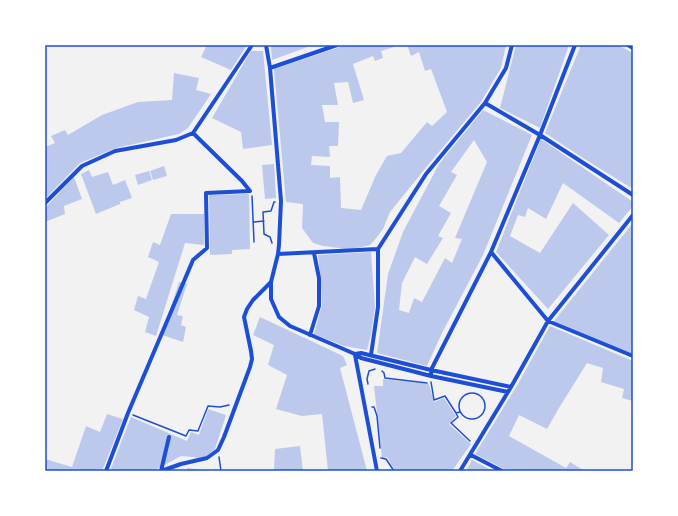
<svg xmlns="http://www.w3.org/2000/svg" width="678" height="516" font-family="Rubik,sans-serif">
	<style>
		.building { fill: #bdc9ec; fill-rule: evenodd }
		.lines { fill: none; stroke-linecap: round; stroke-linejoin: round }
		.path { stroke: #1d4ed8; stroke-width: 1.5 }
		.minor { stroke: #1d4ed8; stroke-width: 4 }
		.neatline { fill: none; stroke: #1d4ed8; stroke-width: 1.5 }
	</style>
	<rect width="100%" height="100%" fill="#f2f2f2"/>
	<path class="building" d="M207,45H247L231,70L201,57Z
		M271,45H313L272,60Z
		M346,45H400L381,51L383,58L375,61L373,56L353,64L364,100L353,103L348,82L334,83L338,105H322L325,122H339L338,146H329L330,157L312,156L311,165L330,166V178L340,177L341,208L361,210L376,175L387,156L401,153L427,122L432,126L447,112L431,69L425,71L419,52L411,56L407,45H506L501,68L481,102L424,170L390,212L383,229L377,237L370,245L357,248L347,249L323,246L313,243L302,228L303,204L286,202L274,69Z
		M516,45H569L540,128L500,108Z
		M581,45H618L633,53V189L583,158L545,133Z
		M251,51H263L272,145L243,149L241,132L212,118Z
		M174,73L199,78L196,90L211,94L188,128L179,134L116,148L80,163L45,199V147L55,143L51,136L65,130L68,135L102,115L138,102L172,100Z
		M483,110L532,135L483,255L442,333L427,366L377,353L388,274L403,232L439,164ZM474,140L487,162L455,238L462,239L452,263L445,258L422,302L414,298L409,313L399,310L402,283L415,257L427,264L443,238L438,236L451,213L439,206L457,175L451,172Z
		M541,139L633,202V206L619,223L563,183L546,219L528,208L525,217L518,215L510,236L540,253L573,203L609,235L548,309L496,252Z
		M274,164L276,198L265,199L262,165Z
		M164,166L167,176L153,180L150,171Z
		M89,170L92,177L108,172L113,185L125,180L132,198L120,202V204L96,214L81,174Z
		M149,171L152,180L138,185L135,175Z
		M74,177L82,199L64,206L65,214L45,222V208Z
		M249,194L250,249L232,250V254L210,255L209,195Z
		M171,214H204V245L185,243L156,336L145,332L149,317L134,310L138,296L146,299L159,262L148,257L153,242L160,245Z
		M633,223V354L608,345L554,321Z
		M371,252L375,307L371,335L367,350L344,346L314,334L322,305L321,279L318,255Z
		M179,282L187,284L177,315L183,316L181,325L186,327L183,342L162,335Z
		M260,317L343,356L347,365L340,368L367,471H328L322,414L302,416L276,409L287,375L268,365L274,345L253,335Z
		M550,326L633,361V401L622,398L624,389L601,382L603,368L587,363L559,408L547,429L519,415L509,436L566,468L570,462L583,470L582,471H508L475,454L518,384Z
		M383,379L429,384L434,402L444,398L456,416L449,424L471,444L452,471H395L387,457L382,458L374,386H383Z
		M208,409L226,415L215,449L207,456L198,458L193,457L181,456L157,469V471H110L131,417L187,441L191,432L199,435Z
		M107,414L123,419L102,471H45V459L72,467L86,426L100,432Z
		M300,446L303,471H274L275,449Z
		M472,460L493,471H466Z
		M187,468L204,470V471H187Z"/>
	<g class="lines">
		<path class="path" d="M252,196L254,242
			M254,222L264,221
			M272,243L270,237L264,234L263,212L271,211L274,202H275
			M382,371L384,373L385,378L427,383
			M431,382L434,400L445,396L456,413L460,412
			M368,384L367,379L369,371L375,369
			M459 406a13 13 0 1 1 26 0a13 13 0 1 1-26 0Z
			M372,407H374L377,416L380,448
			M456,413L458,417L451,423L470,441
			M133,415L186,436L189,430L198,431L208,406L220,407L229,405
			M219,457L221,471
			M381,458L386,459L394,471"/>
		<path class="minor" d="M628,45L633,48
			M270,68L337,45
			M485,103L540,135L633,195
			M193,133L242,181L250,191
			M45,203L82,166L115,151L176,140L193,133L252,45
			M491,252L548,321L633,356
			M278,254L378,249
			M271,282V299L279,317L290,326L355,354L361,358L431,376L508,392
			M310,335L319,306V278L314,253
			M355,354L361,353L431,370L511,387
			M355,355L377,471
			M371,355L378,307V249L426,174L485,103L506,68L512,45
			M431,376V370L491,252L540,135L575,45
			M471,455L502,471
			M106,471L128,413L193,260L207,248L206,193L250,191
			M161,471L181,464L207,458L218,450L224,437L250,367L252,359L251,351L244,317L247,309L253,300L271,282L278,254L279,245L281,201L270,68L266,45
			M161,471L169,437
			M460,471L511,387L548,321L633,215"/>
	</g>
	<rect width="678" height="516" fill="none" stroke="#ffffff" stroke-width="92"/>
	<rect x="46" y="46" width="586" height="424" class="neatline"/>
</svg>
